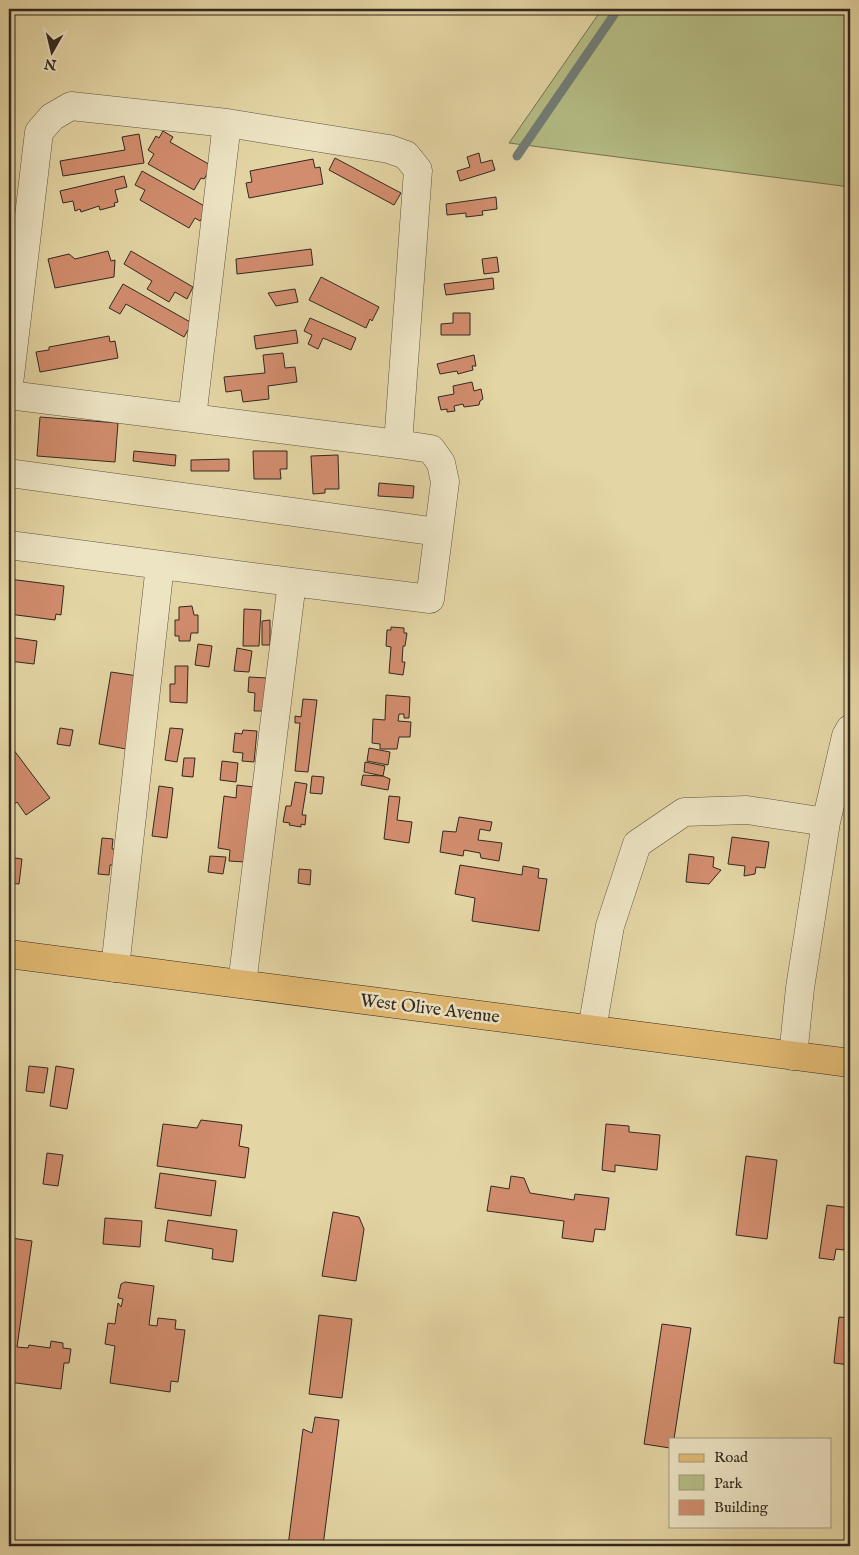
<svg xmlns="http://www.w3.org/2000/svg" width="859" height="1555" font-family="'IM FELL English',serif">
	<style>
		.green { fill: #b5bd85; stroke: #747252 }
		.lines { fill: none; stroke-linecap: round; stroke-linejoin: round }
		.stream { stroke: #717d77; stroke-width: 9 }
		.building { fill: #d28d6e; stroke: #32281f }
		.minor-casing { stroke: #5e5340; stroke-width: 29 }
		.major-casing { stroke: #32281f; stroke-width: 29 }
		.minor { stroke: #ede4c4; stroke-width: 28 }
		.major { stroke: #e2ba72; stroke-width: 28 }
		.labels { text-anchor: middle; stroke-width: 5; stroke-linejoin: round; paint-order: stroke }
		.street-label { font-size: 18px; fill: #32281f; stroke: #ede4c4 }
	</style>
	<rect width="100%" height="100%" fill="#e4d5a4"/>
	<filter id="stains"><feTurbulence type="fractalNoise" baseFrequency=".004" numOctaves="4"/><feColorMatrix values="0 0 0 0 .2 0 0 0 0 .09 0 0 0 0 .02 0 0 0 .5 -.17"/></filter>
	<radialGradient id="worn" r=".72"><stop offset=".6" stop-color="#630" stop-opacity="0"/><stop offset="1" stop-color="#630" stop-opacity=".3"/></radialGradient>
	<path class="green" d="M602,9H850V187L509,143Z"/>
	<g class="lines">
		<path class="stream" d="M517,156L618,9"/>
	</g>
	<path class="building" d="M163,131L173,137L170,142L212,166L204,179L201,178L194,190L148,164L154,154L148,150L156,136L159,138Z
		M139,134L144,163L63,176L60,161L125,150L122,137Z
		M479,153L481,163L492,160L495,170L460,181L457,171L470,167L467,157Z
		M335,158L401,193L394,205L329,170Z
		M313,159L315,168L320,167L323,184L249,198L246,183L252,182L250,171Z
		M142,171L208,208L200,221L195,218L189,228L140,200L145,190L135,185Z
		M124,176L127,187L115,190L118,202L114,203L115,206L100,210L99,206L81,212L80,209L75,211L73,201L63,203L60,191Z
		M496,197L497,209L482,211L483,215L466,217V213L447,215L446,204Z
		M311,249L313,265L237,274L236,259Z
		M108,251L111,261L115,260L114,277L55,288L48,259L69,254L75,259Z
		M131,251L193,287L187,299L175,292L169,302L147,289L152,281L124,264Z
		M497,257L499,272L484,274L482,259Z
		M321,277L379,307L372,321L370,319L366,328L309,300Z
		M493,278L494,289L446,295L444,284Z
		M123,284L192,323L184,337L126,304L120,314L109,308Z
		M295,289L298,302L276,306L268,293Z
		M453,313H470V335H441V324L453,323Z
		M310,318L356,338L351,350L323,338L318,349L308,344L312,335L304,331Z
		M296,330L298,343L256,349L254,336Z
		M109,336L110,342L115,341L118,358L40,372L36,352L49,350V347Z
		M283,353L285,368L295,367L297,382L268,386L269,399L243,402L241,390L226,392L224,377L265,373L263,355Z
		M474,355L476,366H472L473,370L458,374L457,371L440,374L437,364Z
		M472,382L474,391L481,389L483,399L480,401L479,405L464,407L463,404L454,406L455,411L447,412V409L441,410L438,397L454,394L453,386Z
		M40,417L118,423L115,462L37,456Z
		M134,451L176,455L175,466L133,461Z
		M253,451H287V469H280L281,479H254Z
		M338,455L339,489H325V493L313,494L311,456Z
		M229,459V471H191V460Z
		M379,483L414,486L413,498L378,496Z
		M9,579L64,586L61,615L56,614L55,620L9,614Z
		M192,606L194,615H198V633H191L190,641H179V636H175V620H179V607Z
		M244,609L261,610L259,646H243Z
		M270,620V645H262V621Z
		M391,627L404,628V633H407L405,646H403L402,662H405L403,675L389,673L391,647L386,646L387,630H391Z
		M9,637L37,641L34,664L9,661Z
		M198,644L212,646L209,667L195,665Z
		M237,648L252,651L249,672L234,671Z
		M175,666H188L187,703L170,702V684H175Z
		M111,672L138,676L126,749L99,744Z
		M249,677L267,678L264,711H254L255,693L248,692Z
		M386,695L410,697L409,718H404V714H399L398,721L411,722L410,737H399L397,749H380V744L372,743L373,719L385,720Z
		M303,699L317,700L308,772L295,771L300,723H295V716L301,717Z
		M60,728L73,730L70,746L57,744Z
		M170,728L183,729L177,762L165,760Z
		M243,730L257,731L254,762L242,761L243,753L233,752L235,733L242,734Z
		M369,748L390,752L388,765L367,761Z
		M13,749L50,798L26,815L17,802L9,808V752Z
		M184,758H195L193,777L182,776Z
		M222,761L238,763L236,782L220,780Z
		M365,762L385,766L383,776L364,772Z
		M363,775L383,776L390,779L388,790L361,785Z
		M312,776L324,777L322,794L310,793Z
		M295,782L307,784L302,815H306L305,825L301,824V827L289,825L290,823L283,822L286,806H291Z
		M237,785L254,787L245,862L229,861L230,850L218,848L224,796L236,798Z
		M159,786L173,788L167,838L152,836Z
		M389,796L400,797L397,820L412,822L409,843L384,839Z
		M459,817L492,822L490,831L480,829L478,840L502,843L499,861L481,858L480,853L464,850L463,856L440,852L443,831L456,832Z
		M732,837L769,842L765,868L756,867L755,874L744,876L745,866L728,864Z
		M102,838L113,839L112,849H115L113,865H110L109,875L98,874Z
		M689,854L714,857L713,867L721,870L709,884L686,882Z
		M210,856L226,857L223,874L208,872Z
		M9,857L22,859L19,884L9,883Z
		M460,865L522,875L523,866L539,869L538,878L547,879L539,931L472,921L475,898L455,894Z
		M299,869L311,870L310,885L298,883Z
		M29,1066L48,1068L44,1093L26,1091Z
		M56,1066L74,1069L67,1109L50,1106Z
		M201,1120L242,1125L239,1146L249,1148L245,1178L157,1166L163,1124L197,1128Z
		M606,1124L629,1126V1132L660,1135L657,1170L615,1165V1172L602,1170Z
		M47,1153L63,1155L58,1186L43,1184Z
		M746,1156L777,1160L767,1239L736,1235Z
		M160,1173L216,1181L211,1216L155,1208Z
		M511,1176L524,1178L530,1193L574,1200L575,1194L609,1198L605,1230L595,1229L593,1242L562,1238L564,1221L487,1211L491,1186L509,1189Z
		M827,1205L850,1208L844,1250L836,1249L834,1260L819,1258Z
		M333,1212L359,1217L364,1229L356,1281L322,1276Z
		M105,1218L142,1221L140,1247L103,1244Z
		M168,1220L237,1230L233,1262L212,1259L213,1249L165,1241Z
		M11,1238L32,1241L17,1347L28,1348L29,1345L50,1348L51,1341L63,1343V1348L71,1349L69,1363H64L61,1389L9,1382V1249Z
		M125,1282L154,1286L149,1325L157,1326L158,1318L176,1320L175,1329L185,1330L178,1382L171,1381L170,1392L110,1383L115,1346L105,1344L108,1323L115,1324L118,1303L121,1307L123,1299L118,1298L121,1284Z
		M319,1315L352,1319L342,1398L309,1394Z
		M839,1317L850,1318V1365L834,1363Z
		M662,1324L691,1328L674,1439H670V1448L644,1444Z
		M315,1417L339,1420L323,1546H288L303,1429L312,1433Z"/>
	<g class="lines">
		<g class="minor-casing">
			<path id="minor" d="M9,384L39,132L52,117L71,106L227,123L389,149L406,155L418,170L398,444L9,395
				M192,418L227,123
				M9,473L438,532
				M9,545L292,582L242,984
				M292,582L430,599L445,482L441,463L431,449L398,444
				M115,968L160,565
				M592,1029L610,926L637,844L684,812L747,810L826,822
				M793,1056L800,988L826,822L846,736L850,729"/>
		</g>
		<g class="major-casing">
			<path id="major" d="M9,954L850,1063"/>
		</g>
		<use href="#minor" class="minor"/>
		<use href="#major" class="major"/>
	</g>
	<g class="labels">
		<g class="street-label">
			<text transform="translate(430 1008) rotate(7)" y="6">West Olive Avenue</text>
		</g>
	</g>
	<rect width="859" height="1555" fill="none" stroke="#e4d5a4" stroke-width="30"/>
	<rect x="10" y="10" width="839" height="1535" fill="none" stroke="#32281f" stroke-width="2.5"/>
	<rect x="15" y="15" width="829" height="1525" fill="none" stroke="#32281f"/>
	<rect x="669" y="1438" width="162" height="90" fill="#ede4c4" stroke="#a29982"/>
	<rect x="679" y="1454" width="25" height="8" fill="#e2ba72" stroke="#a29982"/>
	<text x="714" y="1462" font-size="15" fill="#32281f">Road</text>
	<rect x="679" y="1475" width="25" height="15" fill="#b5bd85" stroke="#a29982"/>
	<text x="714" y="1488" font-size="15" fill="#32281f">Park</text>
	<rect x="679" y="1500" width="25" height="15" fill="#d28d6e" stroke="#a29982"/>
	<text x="714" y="1512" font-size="15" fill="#32281f">Building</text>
	<g transform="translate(52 52) rotate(188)" stroke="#ede4c4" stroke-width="4" paint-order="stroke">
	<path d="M0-4L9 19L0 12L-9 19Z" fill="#32281f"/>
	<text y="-8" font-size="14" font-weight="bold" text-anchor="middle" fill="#32281f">N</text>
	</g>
	<rect width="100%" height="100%" filter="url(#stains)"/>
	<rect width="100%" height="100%" fill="url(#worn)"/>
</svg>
